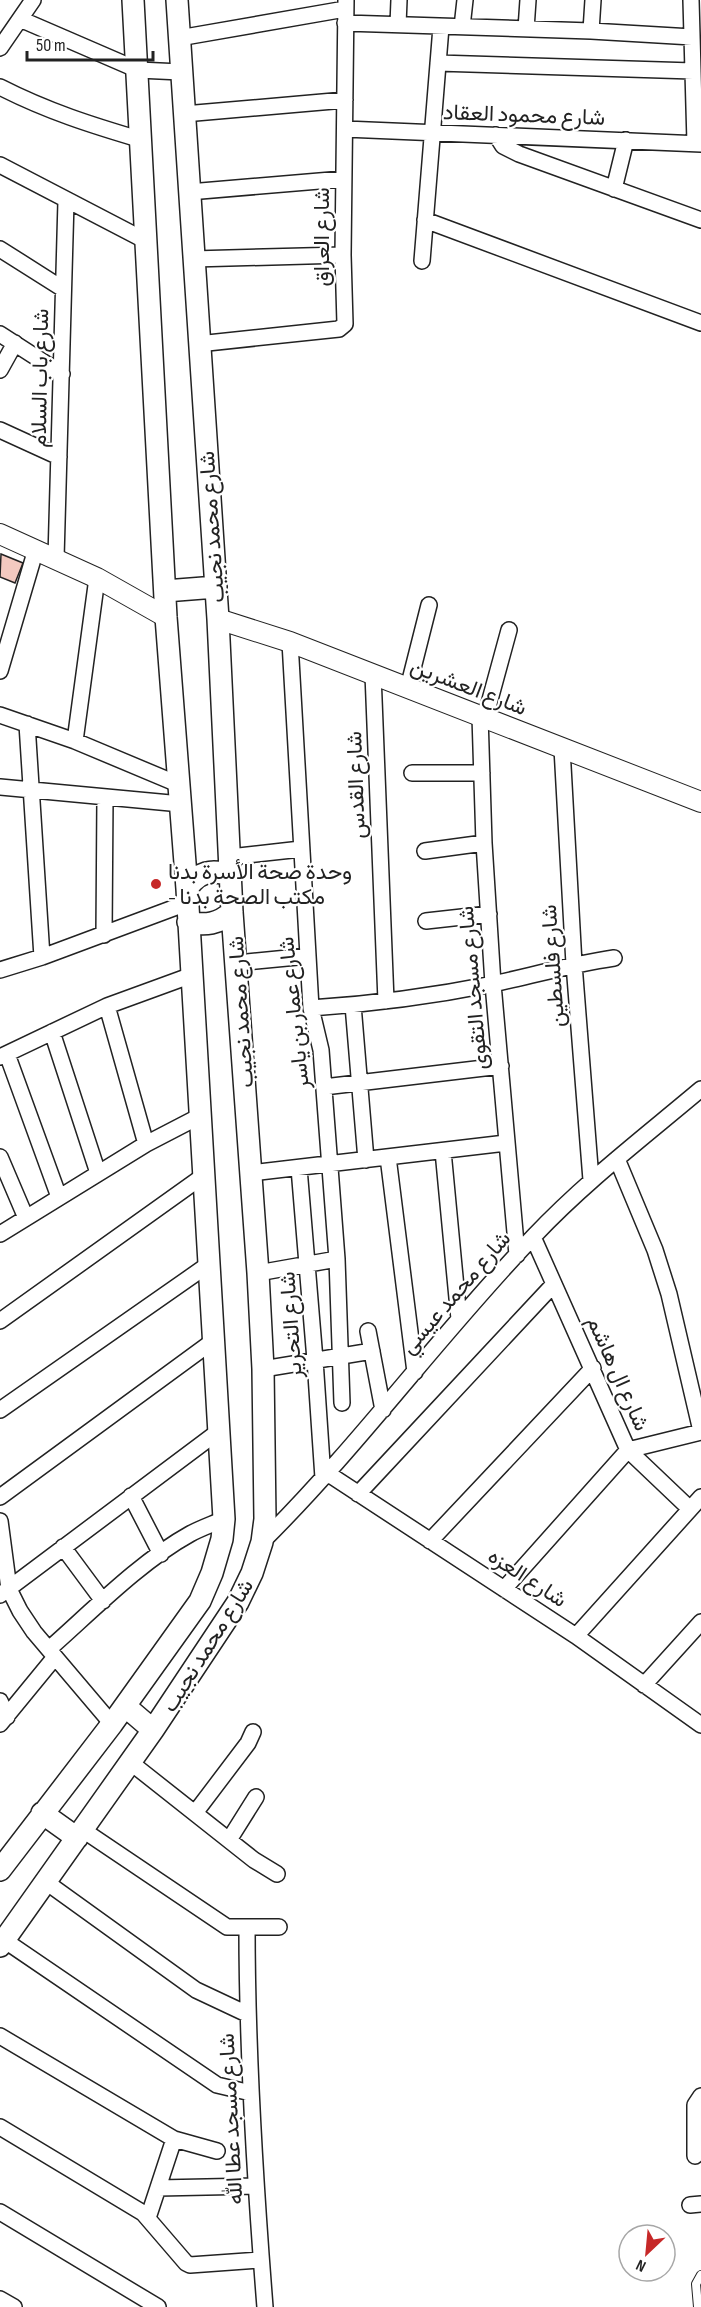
<svg xmlns="http://www.w3.org/2000/svg" width="701" height="2307" font-family="'Sofia Sans Condensed',Vazirmatn,sans-serif">
	<style>
		.building { fill: #f3c9c0; stroke: #222; stroke-width: 1.5 }
		.lines { fill: none; stroke-linecap: round; stroke-linejoin: round }
		.service-casing { stroke: #222; stroke-width: 10 }
		.minor-casing { stroke: #222; stroke-width: 18 }
		.tertiary-casing { stroke: #222; stroke-width: 22 }
		.secondary-casing { stroke: #222; stroke-width: 24 }
		.service { stroke: #fff; stroke-width: 8 }
		.minor { stroke: #fff; stroke-width: 15 }
		.tertiary { stroke: #fff; stroke-width: 20 }
		.secondary { stroke: #fff; stroke-width: 21 }
		.poi-dot { fill: #c62828; stroke: #fff; stroke-width: 2 }
		.labels { text-anchor: middle; stroke-width: 4.5; stroke-linejoin: round; paint-order: stroke }
		.street-label { font-size: 22px; fill: #222; stroke: #fff }
		.poi-label { font-size: 22px; fill: #222; stroke: #fff; text-anchor: start }
	</style>
	<rect width="100%" height="100%" fill="#fff"/>
	<path class="building" d="M1,554L23,563L15,583L0,577Z"/>
	<g class="lines">
		<g class="service-casing">
			<path id="service" d="M698,2307L696,2284L701,2275"/>
		</g>
		<g class="minor-casing">
			<path id="minor" d="M691,0L695,143
				M20,19L138,70L181,72
				M345,23L591,31L692,37
				M398,25L399,0
				M462,27L465,0
				M526,29L528,0
				M591,31L593,0
				M179,38L345,9
				M0,48L33,0
				M438,63L693,71
				M0,87C47,111 91,125 142,140
				M184,114L345,100
				M345,129L701,144
				M496,135L503,146L519,154L701,220
				M0,165L148,242
				M614,189L626,140
				M189,192L343,179
				M425,220L701,323
				M0,249L63,289
				M193,259L343,255
				M422,261L441,27
				M0,334L62,374
				M198,344L339,329L345,324L343,255L346,0
				M0,370L15,343
				M0,430L59,457
				M56,558L66,201
				M290,642L311,1008L321,1050L337,1259L342,1403
				M0,671L36,549
				M373,674L386,1001
				M408,688L429,605
				M0,715L75,741L180,785
				M480,716L484,843L493,984L517,1255
				M485,718L509,630
				M27,724L42,957
				M75,741L97,578
				M562,748L574,964L591,1180
				M412,773H482
				M0,787L181,804
				M425,851L484,843
				M230,857L301,849
				M426,921L489,914
				M104,935L105,797
				M237,963L308,956
				M0,970L42,957L187,903
				M353,1005L366,1160
				M107,1006L146,1144
				M311,1008C372,1004 433,996 493,984C534,975 573,964 614,958
				M52,1032L98,1173
				M7,1054L59,1197
				M0,1057L107,1006L192,975
				M324,1087L501,1066
				M443,1151L459,1319
				M0,1157L26,1218
				M388,1157L415,1372
				M617,1159L655,1250L669,1294L701,1431
				M299,1168L315,1360L323,1478
				M251,1173L506,1143
				M0,1234L146,1144L200,1116
				M533,1237L628,1450L690,1509
				M258,1273L337,1259
				M0,1321L203,1176
				M368,1331L383,1410
				M263,1369L372,1351
				M0,1410L209,1264
				M327,1473L576,1636L701,1725
				M358,1494L554,1284
				M131,1496L161,1554
				M0,1497L213,1341
				M0,1521L9,1589L20,1611L34,1632L112,1724
				M430,1541L593,1368
				M262,1542C359,1446 439,1335 534,1236C585,1182 644,1137 701,1089
				M63,1547L103,1601
				M504,1589L628,1450L701,1432
				M0,1595L219,1431
				M576,1636L701,1497
				M49,1649C91,1612 141,1561 190,1534C201,1528 213,1524 224,1519
				M644,1685L701,1622
				M0,1701L7,1717
				M0,1724L55,1657
				M130,1762L254,1860L277,1874
				M195,1813L248,1743L253,1732
				M83,1830L227,1927H279
				M229,1840L256,1797
				M46,1882L196,1990L247,2014
				M247,1928C247,2055 255,2181 265,2307
				M4,1940L217,2085L251,2093
				M0,2036L174,2139L217,2151
				M0,2127L143,2213L186,2263L190,2265L261,2260
				M695,2156V2105L701,2096
				M158,2188L255,2186
				M690,2205L701,2204
				M0,2212L158,2307
				M148,2218L174,2139
				M0,2299L14,2307"/>
		</g>
		<g class="tertiary-casing">
			<path id="tertiary" d="M0,534L97,578L166,617
				M218,619L290,642L701,802"/>
		</g>
		<g class="secondary-casing">
			<path id="secondary" d="M165,591L216,587
				M187,889C197,872 213,868 230,876
				M188,922C206,926 218,924 232,912
				M125,1706L153,1730
				M42,1813L77,1838
				M0,1870L112,1724L200,1601L212,1573L222,1539L224,1519L187,889L166,617L133,0
				M0,1946L153,1730L238,1602L252,1573L262,1542L265,1519L263,1369L258,1273L232,912L218,619L177,0"/>
		</g>
		<use href="#service" class="service"/>
		<use href="#minor" class="minor"/>
		<use href="#tertiary" class="tertiary"/>
		<use href="#secondary" class="secondary"/>
	</g>
	<circle class="poi-dot" cx="156" cy="884" r="6"/>
	<g class="labels">
		<g class="street-label">
			<text transform="translate(524 114) rotate(2)" y="8">شارع محمود العقاد</text>
			<text transform="translate(321 237) rotate(-90)" y="8">شارع العراق</text>
			<text transform="translate(39 378) rotate(-89)" y="8">شارع باب السلام</text>
			<text transform="translate(211 527) rotate(-94)" y="8">شارع محمد نجيب</text>
			<text transform="translate(469 686) rotate(21)" y="8">شارع العشرين</text>
			<text transform="translate(355 785) rotate(-92)" y="8">شارع القدس</text>
			<text transform="translate(552 966) rotate(-94)" y="8">شارع فلسطين</text>
			<text transform="translate(472 988) rotate(-95)" y="8">شارع مسجد التقوى</text>
			<text transform="translate(240 1012) rotate(-94)" y="8">شارع محمد نجيب</text>
			<text transform="translate(293 1013) rotate(-96)" y="8">شارع عمار بن ياسر</text>
			<text transform="translate(455 1292) rotate(-49)" y="8">شارع محمد عيسي</text>
			<text transform="translate(290 1325) rotate(-94)" y="8">شارع التحرير</text>
			<text transform="translate(619 1373) rotate(66)" y="8">شارع ال هاشم</text>
			<text transform="translate(528 1577) rotate(33)" y="8">شارع العزه</text>
			<text transform="translate(207 1645) rotate(-58)" y="8">شارع محمد نجيب</text>
			<text transform="translate(230 2119) rotate(-93)" y="8">شارع مسجد عطا الله</text>
		</g>
		<g class="poi-label">
			<text x="168" y="879">وحدة صحة الأسرة بدنا<tspan x="168" dy="25">- مكتب الصحة بدنا</tspan></text>
		</g>
	</g>
	<g transform="translate(647 2253) rotate(206)"><circle r="28" fill="#ffffff" stroke="#a7a7a7" stroke-width="1.5"/>
	<path d="M0-4.5L10 22L0 15L-10 22Z" fill="#c62828"/>
	<text y="-9" font-size="16" font-weight="bold" text-anchor="middle" fill="#222222">N</text>
	</g>
	<path d="M27 51v9h126v-9" fill="none" stroke="#222222" stroke-width="3"/>
	<text x="36" y="51" font-size="18" fill="#222222" stroke="#ffffff" stroke-width="4.5" paint-order="stroke">50 m</text>
</svg>
